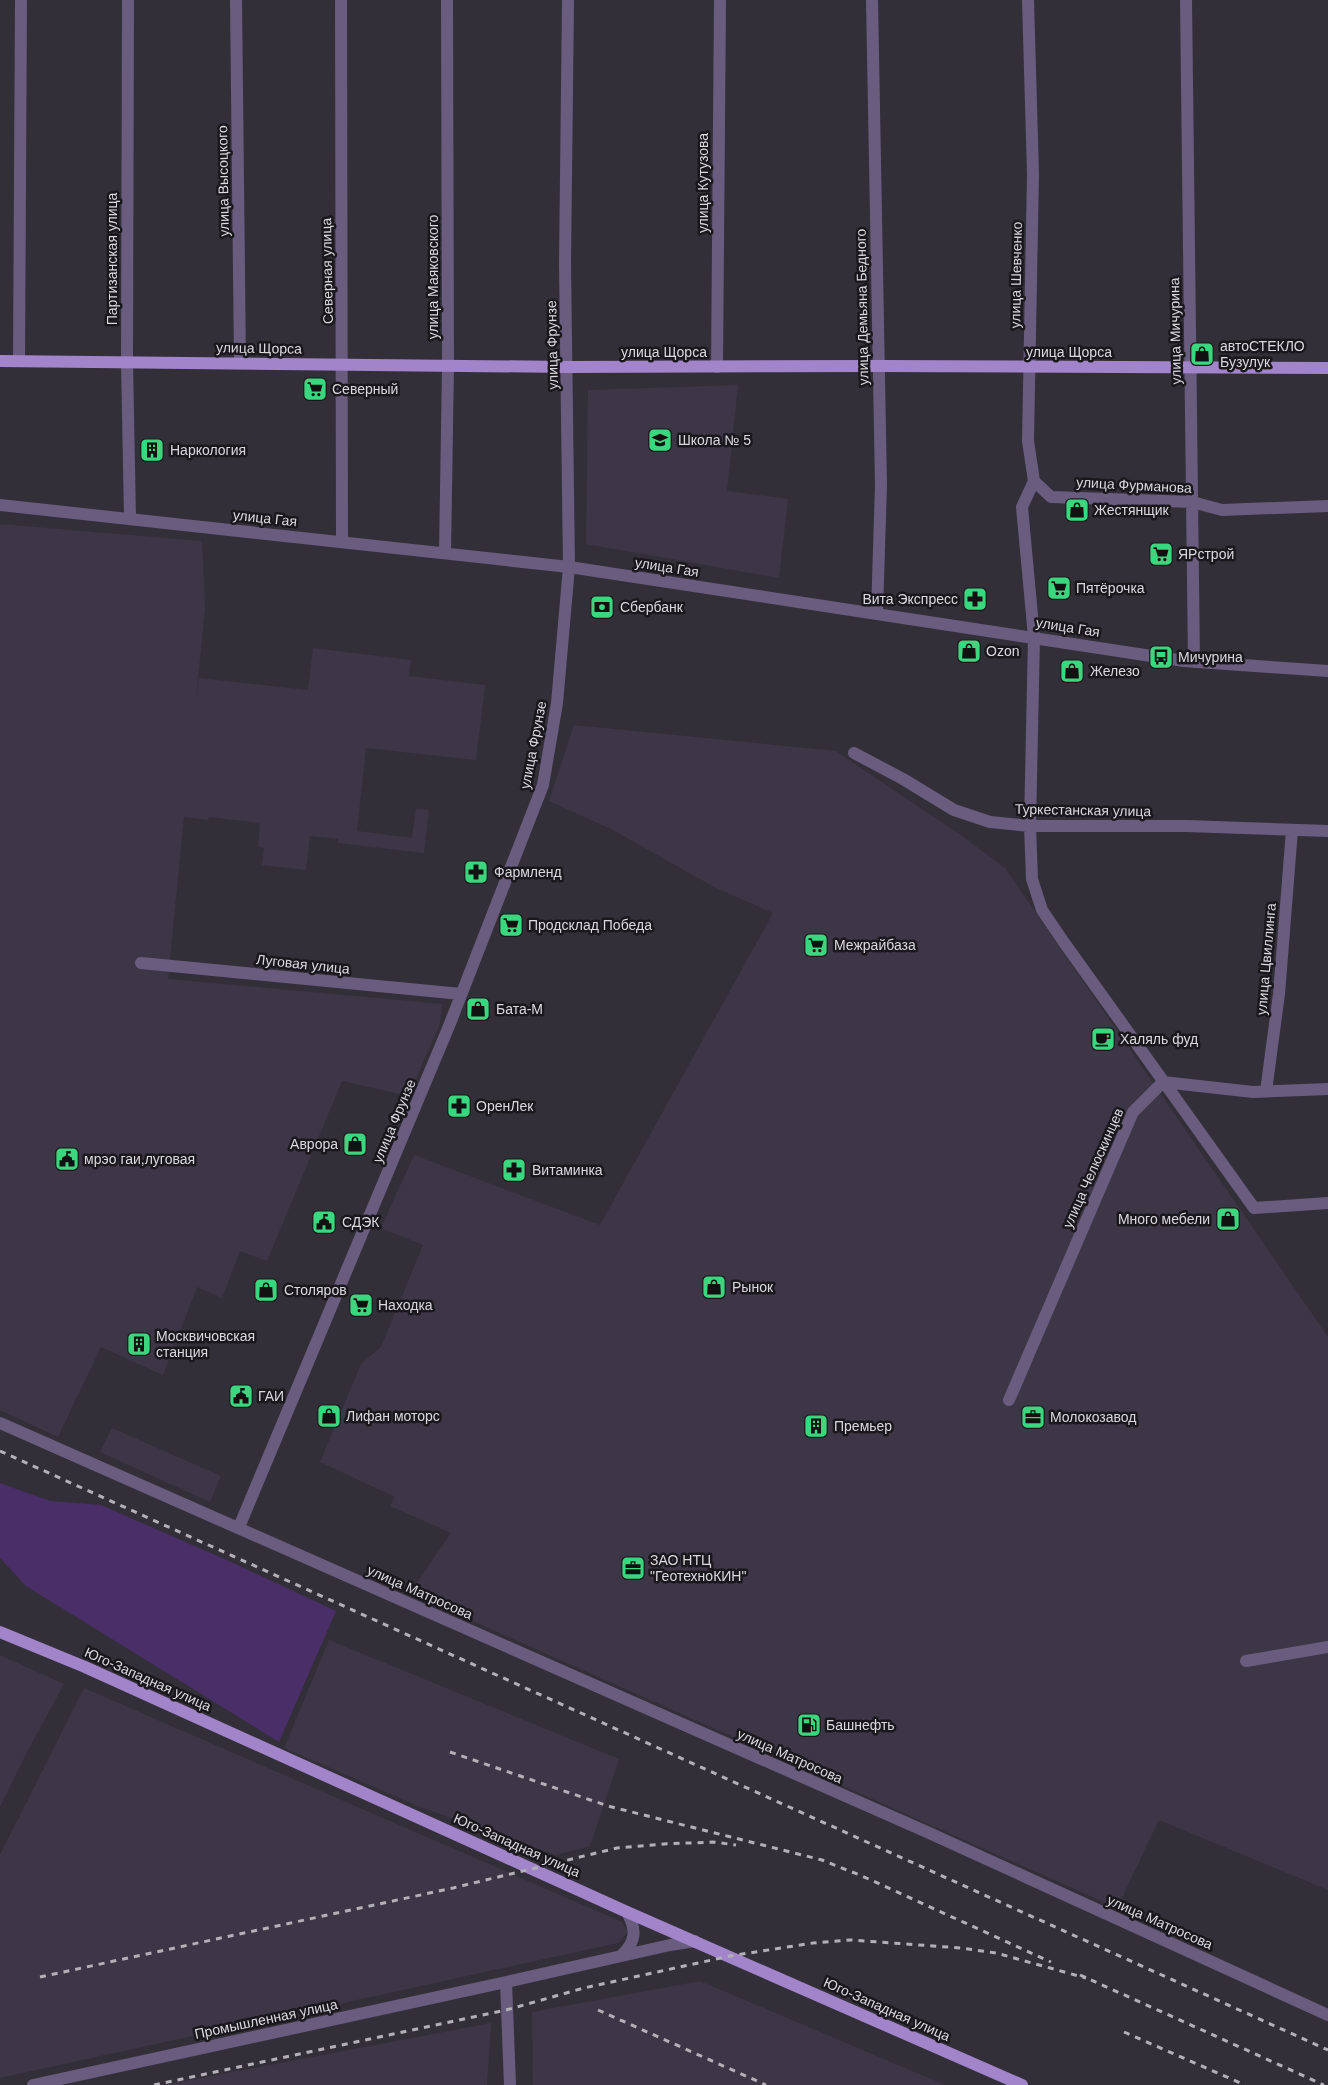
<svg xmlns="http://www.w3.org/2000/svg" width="1328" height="2085" font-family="Arial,sans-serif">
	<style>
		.built { fill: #3c3646 }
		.green { fill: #492e68 }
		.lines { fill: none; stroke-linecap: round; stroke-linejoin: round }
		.minor { stroke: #6a5c7e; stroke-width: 12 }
		.major { stroke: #a284ca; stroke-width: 12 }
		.rail { stroke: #b3b0b8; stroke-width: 3; stroke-dasharray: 6 6; stroke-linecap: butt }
		.labels { text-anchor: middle; stroke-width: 5; stroke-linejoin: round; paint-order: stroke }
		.street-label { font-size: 14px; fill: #dbd9e0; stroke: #1a181d }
		.poi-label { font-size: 14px; fill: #dbd9e0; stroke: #1a181d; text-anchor: start }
	</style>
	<rect width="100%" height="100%" fill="#332f39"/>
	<path class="built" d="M738,385L727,491L788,499L779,578L586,544L588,390Z
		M0,524L202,541L205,609L196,699L199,678L308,690L313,648L411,660L409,676L485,685L476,760L366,748L357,831L412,838L416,809L429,810L424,853L338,843V839L310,836L306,870L262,865L264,848L258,847L260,823L209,817L208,820L184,817L168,979L442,1004L440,1024L415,1081L404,1095L342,1081L267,1261L240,1251L222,1298L197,1287L163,1375L101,1347L58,1437L0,1410Z
		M574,725L836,751L962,836L1005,868L1328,1337V1890L1159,1820L1117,1908L410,1593L451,1533L390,1506L395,1497L320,1462L361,1364L381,1347L423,1245L381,1228L414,1155L600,1225L773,913L714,887L613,830L549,801Z
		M112,1428L221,1476L210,1502L100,1452Z
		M329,1640L619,1759L590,1846L555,1855L418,1806L284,1748Z
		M0,1655L64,1684L25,1756L0,1807Z
		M84,1688L622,1922L628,1932L618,1943L0,2078V1855Z
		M700,1981L945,2085H533L532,2012Z
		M491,2023L487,2085H164Z"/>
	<path class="green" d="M0,1483L50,1501L101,1505L231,1562L336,1611L279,1742L26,1586L0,1558Z"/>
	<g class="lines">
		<path class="minor" d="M128,0L127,362L130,518
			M236,0L240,363
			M341,0L342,542
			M872,0L881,485L877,613
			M1028,0L1033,174L1028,441L1034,481L1022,507L1034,637L1030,826L1032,879L1042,910L1063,941L1254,1208L1328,1203
			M1186,0L1194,662
			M19,361L21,0
			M717,367L720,0
			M1034,481L1051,497L1192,502L1222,510L1328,506
			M0,505L569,567L1184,661L1328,671
			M445,553L448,366L447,0
			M854,753L903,779L954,810L990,822L1030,826H1187L1328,831
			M141,963L461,994
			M1266,1091L1279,994L1292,830
			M1009,1400L1133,1112L1163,1082L1253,1092L1328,1089
			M0,1423L927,1832L1328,2015
			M239,1527L449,1026L543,785L557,703L569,567L565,264L568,0
			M1246,1661L1328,1647
			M621,1956C636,1942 637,1930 627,1912
			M506,1982L510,2085
			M33,2085L506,1982L670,1945L695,1941"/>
		<path class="major" d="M0,361L568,367L878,366L1328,368
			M0,1632L85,1667L627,1912L1022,2085"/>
		<path class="rail" d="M0,1451L1328,2050
			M450,1752L608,1806L822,1860L862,1876L1051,1962
			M1080,1975L1324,2085
			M40,1977L453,1888L617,1848L664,1844L713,1842L736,1845
			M598,2010L766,2085
			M1124,2032L1245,2085
			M154,2085L506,2010L584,1988L730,1956L813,1943L851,1940L961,1948L996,1953L1086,1978"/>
	</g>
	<defs>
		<g id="shop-square" transform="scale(1.25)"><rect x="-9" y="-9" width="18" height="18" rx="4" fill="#3bd77f" stroke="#1a181d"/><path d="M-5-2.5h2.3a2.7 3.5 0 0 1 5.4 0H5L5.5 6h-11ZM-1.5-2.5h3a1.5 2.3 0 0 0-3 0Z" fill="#111"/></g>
		<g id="supermarket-square" transform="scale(1.25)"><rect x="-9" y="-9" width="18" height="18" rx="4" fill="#3bd77f" stroke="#1a181d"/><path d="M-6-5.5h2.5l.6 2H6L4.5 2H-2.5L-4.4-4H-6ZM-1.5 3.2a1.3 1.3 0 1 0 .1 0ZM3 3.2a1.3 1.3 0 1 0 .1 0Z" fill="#111"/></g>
		<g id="school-square" transform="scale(1.25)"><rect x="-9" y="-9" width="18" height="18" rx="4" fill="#3bd77f" stroke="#1a181d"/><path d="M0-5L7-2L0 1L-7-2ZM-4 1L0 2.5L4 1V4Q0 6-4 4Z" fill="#111"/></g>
		<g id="building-square" transform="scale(1.25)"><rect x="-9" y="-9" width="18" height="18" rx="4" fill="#3bd77f" stroke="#1a181d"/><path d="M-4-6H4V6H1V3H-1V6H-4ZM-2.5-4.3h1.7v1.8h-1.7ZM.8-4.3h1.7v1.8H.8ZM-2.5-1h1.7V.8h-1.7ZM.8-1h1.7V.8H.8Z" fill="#111"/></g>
		<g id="pharmacy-square" transform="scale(1.25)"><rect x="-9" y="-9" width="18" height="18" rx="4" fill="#3bd77f" stroke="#1a181d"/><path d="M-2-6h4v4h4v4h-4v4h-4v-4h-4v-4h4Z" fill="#111"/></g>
		<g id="bank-square" transform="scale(1.25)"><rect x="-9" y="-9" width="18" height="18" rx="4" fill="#3bd77f" stroke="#1a181d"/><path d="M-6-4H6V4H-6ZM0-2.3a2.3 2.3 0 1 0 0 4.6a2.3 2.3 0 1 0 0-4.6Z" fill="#111"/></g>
		<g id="bus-square" transform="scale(1.25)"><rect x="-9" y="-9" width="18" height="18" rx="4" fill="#3bd77f" stroke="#1a181d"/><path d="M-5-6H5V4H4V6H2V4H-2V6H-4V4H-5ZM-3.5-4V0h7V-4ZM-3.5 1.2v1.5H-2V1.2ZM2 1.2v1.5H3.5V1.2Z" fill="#111"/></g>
		<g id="cafe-square" transform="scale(1.25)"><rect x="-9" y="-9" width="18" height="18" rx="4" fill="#3bd77f" stroke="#1a181d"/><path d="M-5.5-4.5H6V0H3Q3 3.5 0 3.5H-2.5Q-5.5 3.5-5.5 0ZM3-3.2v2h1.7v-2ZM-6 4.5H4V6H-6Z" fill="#111"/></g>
		<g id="civic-square" transform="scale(1.25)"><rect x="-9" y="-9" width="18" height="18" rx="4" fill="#3bd77f" stroke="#1a181d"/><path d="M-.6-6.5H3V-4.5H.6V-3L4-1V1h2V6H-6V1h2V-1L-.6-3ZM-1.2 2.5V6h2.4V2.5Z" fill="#111"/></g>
		<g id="office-square" transform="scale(1.25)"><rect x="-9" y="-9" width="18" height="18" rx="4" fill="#3bd77f" stroke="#1a181d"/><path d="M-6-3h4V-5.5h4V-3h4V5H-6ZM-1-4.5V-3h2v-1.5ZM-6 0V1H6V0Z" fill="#111"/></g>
		<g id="fuel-square" transform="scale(1.25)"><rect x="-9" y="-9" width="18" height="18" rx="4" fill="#3bd77f" stroke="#1a181d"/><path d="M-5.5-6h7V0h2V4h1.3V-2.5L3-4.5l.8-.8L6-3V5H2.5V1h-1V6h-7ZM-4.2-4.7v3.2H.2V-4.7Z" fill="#111"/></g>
	</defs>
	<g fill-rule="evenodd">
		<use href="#shop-square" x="1202" y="354"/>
		<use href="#supermarket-square" x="315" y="389"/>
		<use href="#school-square" x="660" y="440"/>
		<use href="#building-square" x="152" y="450"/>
		<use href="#shop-square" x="1077" y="510"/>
		<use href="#supermarket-square" x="1161" y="554"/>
		<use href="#supermarket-square" x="1059" y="588"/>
		<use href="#pharmacy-square" x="975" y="599"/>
		<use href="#bank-square" x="602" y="607"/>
		<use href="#shop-square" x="969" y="651"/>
		<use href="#bus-square" x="1161" y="657"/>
		<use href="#shop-square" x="1072" y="671"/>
		<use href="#pharmacy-square" x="476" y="872"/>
		<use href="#supermarket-square" x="511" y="925"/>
		<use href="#supermarket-square" x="816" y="945"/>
		<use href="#shop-square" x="478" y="1009"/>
		<use href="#cafe-square" x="1103" y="1039"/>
		<use href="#pharmacy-square" x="459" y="1106"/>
		<use href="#shop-square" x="355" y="1144"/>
		<use href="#civic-square" x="67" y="1159"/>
		<use href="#pharmacy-square" x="514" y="1170"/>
		<use href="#shop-square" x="1228" y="1219"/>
		<use href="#civic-square" x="324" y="1222"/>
		<use href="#shop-square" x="714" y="1287"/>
		<use href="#shop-square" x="266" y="1290"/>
		<use href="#supermarket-square" x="361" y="1305"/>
		<use href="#building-square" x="139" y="1344"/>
		<use href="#civic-square" x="241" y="1396"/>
		<use href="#shop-square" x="329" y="1416"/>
		<use href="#office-square" x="1033" y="1417"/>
		<use href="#building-square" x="816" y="1426"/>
		<use href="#office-square" x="633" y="1568"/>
		<use href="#fuel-square" x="809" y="1725"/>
	</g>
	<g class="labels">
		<g class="street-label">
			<text transform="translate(223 181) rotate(-91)" y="5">улица Высоцкого</text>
			<text transform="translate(703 183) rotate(-90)" y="5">улица Кутузова</text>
			<text transform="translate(112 259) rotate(-90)" y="5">Партизанская улица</text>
			<text transform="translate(327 271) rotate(-91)" y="5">Северная улица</text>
			<text transform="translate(1016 275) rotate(-89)" y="5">улица Шевченко</text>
			<text transform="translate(433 277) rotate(-90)" y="5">улица Маяковского</text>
			<text transform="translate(862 307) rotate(-91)" y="5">улица Демьяна Бедного</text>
			<text transform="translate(1175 331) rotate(-91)" y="5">улица Мичурина</text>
			<text transform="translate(552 345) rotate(-91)" y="5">улица Фрунзе</text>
			<text transform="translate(259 348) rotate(1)" y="5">улица Щорса</text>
			<text x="664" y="357">улица Щорса</text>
			<text x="1069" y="357">улица Щорса</text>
			<text transform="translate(1134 485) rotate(3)" y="5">улица Фурманова</text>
			<text transform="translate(265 518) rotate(6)" y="5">улица Гая</text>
			<text transform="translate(667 567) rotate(9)" y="5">улица Гая</text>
			<text transform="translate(1068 627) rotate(9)" y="5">улица Гая</text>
			<text transform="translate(533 745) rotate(-79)" y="5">улица Фрунзе</text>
			<text transform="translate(1083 810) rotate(1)" y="5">Туркестанская улица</text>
			<text transform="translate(1266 959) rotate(-85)" y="5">улица Цвиллинга</text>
			<text transform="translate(303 964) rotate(6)" y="5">Луговая улица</text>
			<text transform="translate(394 1121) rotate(-67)" y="5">улица Фрунзе</text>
			<text transform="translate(1093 1168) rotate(-66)" y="5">улица Челюскинцев</text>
			<text transform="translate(420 1592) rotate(24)" y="5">улица Матросова</text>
			<text transform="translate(148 1679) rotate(24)" y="5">Юго-Западная улица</text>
			<text transform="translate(790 1756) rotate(24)" y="5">улица Матросова</text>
			<text transform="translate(517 1845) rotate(24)" y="5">Юго-Западная улица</text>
			<text transform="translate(1160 1922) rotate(24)" y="5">улица Матросова</text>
			<text transform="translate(887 2009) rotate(24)" y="5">Юго-Западная улица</text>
			<text transform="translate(266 2019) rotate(-12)" y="5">Промышленная улица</text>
		</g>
		<g class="poi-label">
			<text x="1220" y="351">автоСТЕКЛО<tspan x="1220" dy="16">Бузулук</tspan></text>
			<text x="332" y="394">Северный</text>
			<text x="678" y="445">Школа № 5</text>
			<text x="170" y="455">Наркология</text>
			<text x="1094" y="515">Жестянщик</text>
			<text x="1178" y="559">ЯРстрой</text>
			<text x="1076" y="593">Пятёрочка</text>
			<text x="958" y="604" text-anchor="end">Вита Экспресс</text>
			<text x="620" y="612">Сбербанк</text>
			<text x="986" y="656">Ozon</text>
			<text x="1178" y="662">Мичурина</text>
			<text x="1090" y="676">Железо</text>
			<text x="494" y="877">Фармленд</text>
			<text x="528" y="930">Продсклад Победа</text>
			<text x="834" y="950">Межрайбаза</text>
			<text x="496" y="1014">Бата-М</text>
			<text x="1120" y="1044">Халяль фуд</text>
			<text x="476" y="1111">ОренЛек</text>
			<text x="338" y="1149" text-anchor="end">Аврора</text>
			<text x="84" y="1164">мрэо гаи,луговая</text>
			<text x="532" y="1175">Витаминка</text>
			<text x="1210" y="1224" text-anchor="end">Много мебели</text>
			<text x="342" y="1227">СДЭК</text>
			<text x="732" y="1292">Рынок</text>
			<text x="284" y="1295">Столяров</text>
			<text x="378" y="1310">Находка</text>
			<text x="156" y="1341">Москвичовская<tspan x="156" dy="16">станция</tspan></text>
			<text x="258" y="1401">ГАИ</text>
			<text x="346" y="1421">Лифан моторс</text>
			<text x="1050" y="1422">Молокозавод</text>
			<text x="834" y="1431">Премьер</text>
			<text x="650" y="1565">ЗАО НТЦ<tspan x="650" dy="16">"ГеотехноКИН"</tspan></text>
			<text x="826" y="1730">Башнефть</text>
		</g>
	</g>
</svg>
